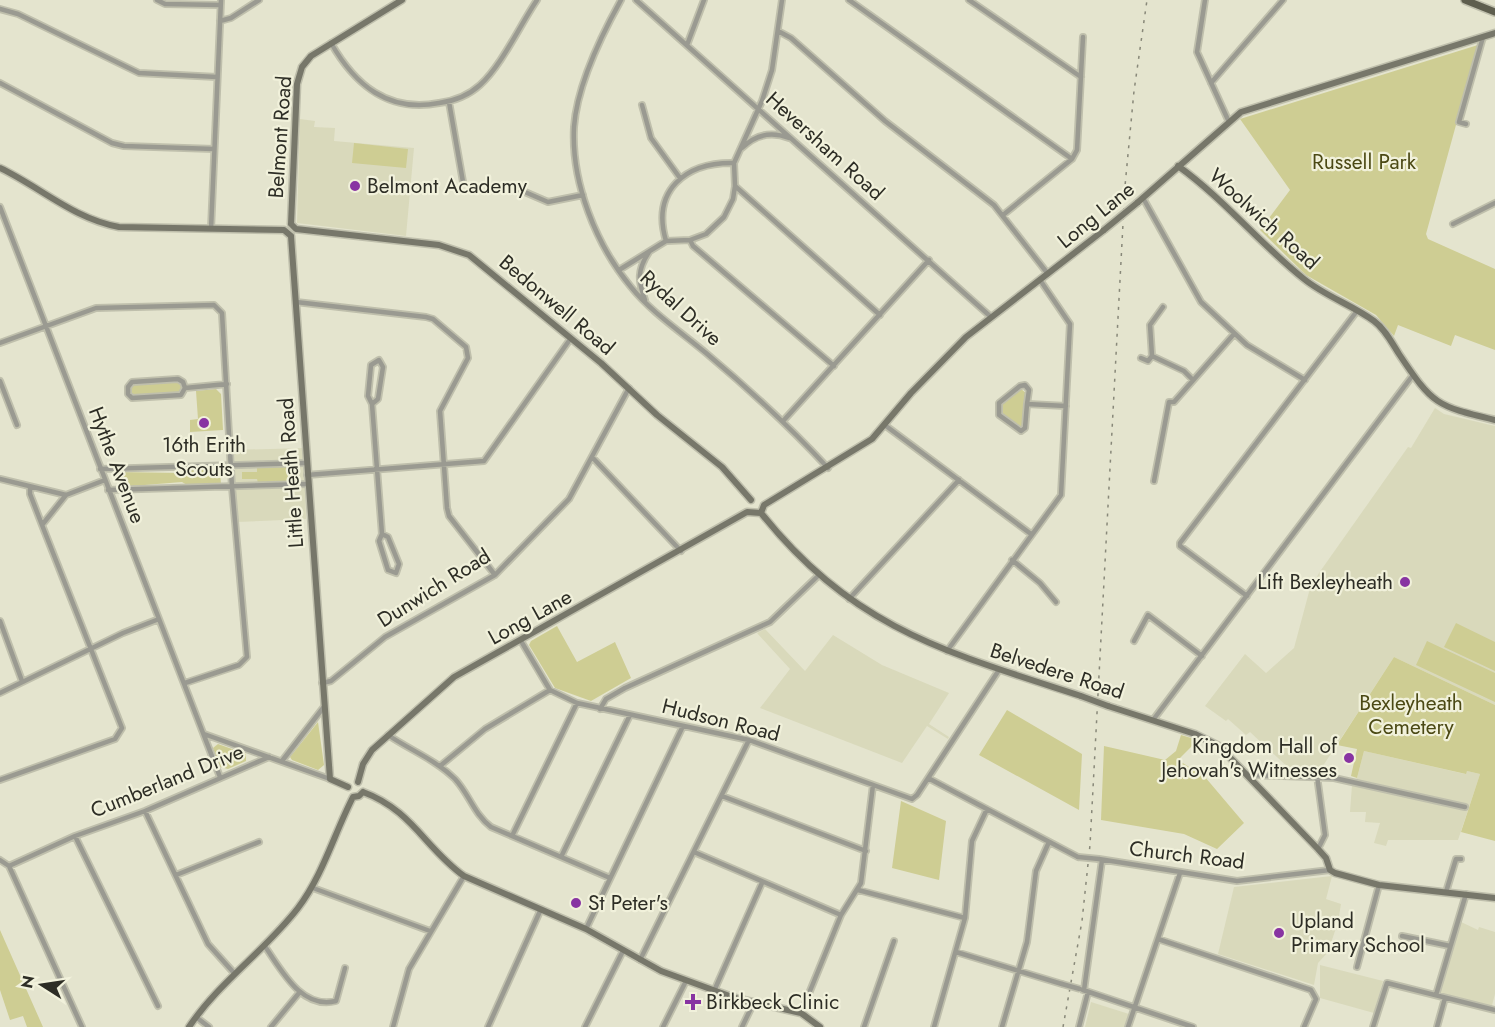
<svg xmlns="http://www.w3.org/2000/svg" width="1495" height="1027" font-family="Jost,sans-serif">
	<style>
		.built { fill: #d9d9bb }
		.green { fill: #cecd93 }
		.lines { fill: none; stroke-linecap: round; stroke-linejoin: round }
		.street-casing { stroke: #bfbfac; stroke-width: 8 }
		.secondary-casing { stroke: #bfbfac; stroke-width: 9 }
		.primary-casing { stroke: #bfbfac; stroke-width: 10 }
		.street { stroke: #9a9a91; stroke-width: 4.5 }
		.secondary { stroke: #77776a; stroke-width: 6 }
		.primary { stroke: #5e5e4e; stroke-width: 7 }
		.rail { stroke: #888879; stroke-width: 1.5; stroke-dasharray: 3 6; stroke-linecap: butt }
		.street-bridge-casing { stroke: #bfbfac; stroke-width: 8; stroke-linecap: butt }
		.secondary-bridge-casing { stroke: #bfbfac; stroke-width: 9; stroke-linecap: butt }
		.street-bridge { stroke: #9a9a91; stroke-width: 4.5 }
		.secondary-bridge { stroke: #77776a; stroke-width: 6 }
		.poi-dot { fill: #8834a2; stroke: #f1f1db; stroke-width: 2 }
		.labels { text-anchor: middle; stroke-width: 4.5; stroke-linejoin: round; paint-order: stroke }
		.street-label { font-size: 21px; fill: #2d2d25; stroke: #f1f1db }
		.park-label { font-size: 21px; fill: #4b4914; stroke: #f1f1db }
		.poi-label { font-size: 21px; fill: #2d2d25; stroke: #f1f1db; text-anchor: start }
	</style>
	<rect width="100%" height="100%" fill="#e4e4ce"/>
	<path class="built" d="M300,119L315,121L314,127L335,128L334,141L414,148L406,236L297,223Z
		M1435,408L1444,414L1495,426V705L1394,657L1319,772L1292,771L1250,732L1246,735L1228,719L1226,721L1205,706L1245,654L1266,673L1294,648L1309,592L1319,573L1408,447L1411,448Z
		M304,448L306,519L237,522L234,450Z
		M765,629L805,671L833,635L882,665L949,693L929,724L949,737L948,739L927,726L902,763L760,708L790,669L757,633Z
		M1364,751L1465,774L1467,771L1480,774L1458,840H1388L1386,846L1374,843L1380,823L1365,822L1366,812H1350L1352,785L1357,778Z
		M1332,876L1326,899L1341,904L1338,922L1328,952L1318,963L1314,985L1218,954L1234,887Z
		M1459,921L1478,930L1479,927L1495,932V994L1491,1009L1437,994Z
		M1320,965L1383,981L1374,1013L1320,998Z
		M1091,1002L1129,1014L1124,1027H1085Z"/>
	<path class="green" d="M1478,45L1426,234L1428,239L1495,269V350L1455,335L1451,346L1398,325L1394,336L1376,315L1306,275L1260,230L1290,190L1240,119Z
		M354,143L408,149L406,168L352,163Z
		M178,379L183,382L185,388L181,395L132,398L128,387L132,382Z
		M216,389L221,394L223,430L190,432V420L198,419L196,391Z
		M1021,389L1026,393L1022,426L1019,428L1001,412L1002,403Z
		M296,466L297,482L258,483L257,479H242V472H257V467Z
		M186,469H220L221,485H187L182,482L120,487L114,472L182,473Z
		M1456,623L1495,642V671L1444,647Z
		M557,626L577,662L615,642L631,678L591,701L555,688L529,645L531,641Z
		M1427,641L1495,673V702L1416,665Z
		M1394,657L1495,705V841L1461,832L1480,774L1467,771L1466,774L1364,751L1357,778L1351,776L1357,749L1337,745Z
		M1007,710L1082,754L1079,810L979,755Z
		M318,722L324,765L318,770L292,760L290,757Z
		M1181,735L1198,740L1178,760L1205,777L1244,823L1217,849L1184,834L1101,820L1104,746L1165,760L1176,751Z
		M218,744L246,754V761L228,769L220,767L213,748Z
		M901,801L946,821L939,880L892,868Z
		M0,930L43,1027H27L23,1016L10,1020L0,990Z"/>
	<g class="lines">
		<g class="street-casing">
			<path id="street" d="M157,0L165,4L220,5
				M621,0C601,36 577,86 574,127C571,182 596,245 631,287C651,312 681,332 706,353C749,389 789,426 828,468
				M636,0L991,317
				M849,0L1072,159
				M969,0L1081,77
				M1205,0L1197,52L1229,122
				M0,9L18,14L139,73L217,77
				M220,21L231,18L259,0
				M778,31L791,38L885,121L994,205L1048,274
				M331,43C355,85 388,113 439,103C454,101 469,95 480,85C502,65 520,25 537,0
				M687,45L704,0
				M0,83L112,143L124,146L214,149
				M1211,83L1283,0
				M449,102L463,182
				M642,105L651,138L680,178
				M1466,124L1459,122L1483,37
				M742,148C756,134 771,131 789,138
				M735,186L880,315
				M518,189L548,202L583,195
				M1143,198L1201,302L1247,345L1305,380
				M0,207L220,777
				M1003,215L1072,159L1077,150L1083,37
				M1453,224L1495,203
				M211,229L221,0
				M690,240L693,246L834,366
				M666,241C651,190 686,162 734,163
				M619,270L666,241L690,240L706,234L724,217L733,199L735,186L734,163L762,101L772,70L782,0
				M645,300C638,281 637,270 649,252
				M296,302L426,317L433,319L466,347L468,358L440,411L447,508L449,516L495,575
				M0,343L96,308L214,305L222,313L232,487L247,657L239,665L185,683
				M1152,356L1150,325L1163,307
				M1141,358L1148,361L1152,356L1184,371L1193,380
				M0,381L17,425
				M185,388L183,382L178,379L132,382L128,387V394L132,398L181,395L185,388L227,384
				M372,404L378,399L383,367L379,360L371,365L368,396L372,404L382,534L379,541L388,570L396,573L399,564L388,537L382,534
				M1027,404L1029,390L1025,385L1020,386L999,403V415L1021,431L1025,428L1027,404L1066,406
				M784,420L929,260
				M886,426L1031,534
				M592,457L681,551
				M100,469L306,463
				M307,475L484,461L571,338
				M0,479L66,495L105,480
				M1154,481L1169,402H1174L1234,334
				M30,487V494L42,525
				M108,490L308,484
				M1012,560L1040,583L1056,602
				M1247,596L1180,546V543L1357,311
				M849,599L959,480
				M0,621L22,681
				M521,641L550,690L577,703L749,740L912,799L917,795L999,670
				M1134,641L1148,615L1202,656
				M947,651L1061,495L1070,324L1040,280
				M322,683L331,681L385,637L495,575L569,499L629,388
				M0,693L123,633L159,619
				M600,709L606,699L625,688L770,622L819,575
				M1153,720L1413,375
				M204,734L330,779
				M388,735C410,750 436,760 455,779C469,794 474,814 491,827L610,878
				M282,761L323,708
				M440,766L485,729L550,690
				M1317,776L1325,835L1318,849
				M1249,777L1254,775L1334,778L1465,807
				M928,778L1078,857
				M0,780L115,739L122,728L42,525L66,495
				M722,796L866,851
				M145,811L208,944L234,973
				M513,834L577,703
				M75,836L158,1006
				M694,852L841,915
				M562,855L630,715
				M1099,859L1237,881L1330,870
				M0,860L9,866L75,836L145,811L269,757
				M9,866L82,1027
				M176,875L259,842
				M313,888L430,931
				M858,890L965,918
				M1446,892L1456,859H1461
				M586,929L683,726
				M1402,936L1450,946
				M1158,939L1311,990L1316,999L1304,1027
				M264,945C281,969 301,1010 336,1001L345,968
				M956,952L1062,984
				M640,960L749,740
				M1357,967L1379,885
				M1083,990L1193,1027
				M1084,990L1102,860
				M714,991L762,883
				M1436,995L1466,894
				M801,1013L841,915L861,883L873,785
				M196,1017L209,1027
				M271,1027L299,993
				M393,1027L409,969L464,876
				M488,1027L541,909
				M585,1027L623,951
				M663,1027L686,981
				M742,1027L754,1002
				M864,1027L894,941
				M934,1027L965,918L972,841L987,809
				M1002,1027L1027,942L1036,871L1049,842
				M1079,1027L1088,992
				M1128,1027L1180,873
				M1373,1027L1387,983L1495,1010
				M1437,1027L1445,998"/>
		</g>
		<g class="secondary-casing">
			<path id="secondary" d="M1178,166C1224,199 1260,244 1304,279C1325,296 1352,305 1374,321C1385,329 1392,343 1399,354C1433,405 1436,406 1495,420
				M0,168C40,187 74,219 119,227L284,230L291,236
				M1137,203L1241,112L1495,33
				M291,224L296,229L439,245L469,255L601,363L657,415L722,467L751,500
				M291,224L297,84L302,67L311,56L402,0
				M291,236L330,779L348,787
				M761,513C854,629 946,652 1081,696
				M1108,706L1195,734L1219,746L1318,849L1326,858L1330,870L1335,873L1379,885L1495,898
				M358,782L363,764L372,750L454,677L747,512L761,513L764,505L872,439L911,393L966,337L1104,230
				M363,792C412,810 425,848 464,876L586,929L661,971L735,998L801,1013L820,1027
				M189,1027C219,982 265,951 298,908C323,875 334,834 353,797L359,796L363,792"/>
		</g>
		<g class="primary-casing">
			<path id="primary" d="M1465,0L1495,12"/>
		</g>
		<use href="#street" class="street"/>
		<use href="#secondary" class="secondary"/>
		<use href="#primary" class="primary"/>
		<path class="rail" d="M1063,1027L1082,921L1090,845L1125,186L1134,91L1147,0"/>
		<g class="street-bridge-casing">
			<path id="street-bridge" d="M1078,857L1099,859
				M1062,984L1080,989"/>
		</g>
		<g class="secondary-bridge-casing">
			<path id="secondary-bridge" d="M1104,230L1137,203
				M1081,696L1108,706"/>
		</g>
		<use href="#street-bridge" class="street-bridge"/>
		<use href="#secondary-bridge" class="secondary-bridge"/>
	</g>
	<g class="poi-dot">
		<circle cx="355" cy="186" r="6"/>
		<circle cx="204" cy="423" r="6"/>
		<circle cx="1405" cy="582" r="6"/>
		<circle cx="1349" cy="758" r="6"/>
		<circle cx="576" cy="903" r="6"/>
		<circle cx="1279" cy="933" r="6"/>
		<path d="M690 993h6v6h6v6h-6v6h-6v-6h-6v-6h6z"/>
	</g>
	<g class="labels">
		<g class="street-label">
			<text transform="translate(280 137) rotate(-86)" y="7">Belmont Road</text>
			<text transform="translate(825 146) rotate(42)" y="7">Heversham Road</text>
			<text transform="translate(1096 215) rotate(-39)" y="7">Long Lane</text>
			<text transform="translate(1264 219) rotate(42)" y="7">Woolwich Road</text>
			<text transform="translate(557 305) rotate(40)" y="7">Bedonwell Road</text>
			<text transform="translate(681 308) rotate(42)" y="7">Rydal Drive</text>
			<text transform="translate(117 465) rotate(69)" y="7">Hythe Avenue</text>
			<text transform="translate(291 473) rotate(-94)" y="7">Little Heath Road</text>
			<text transform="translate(434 588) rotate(-32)" y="7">Dunwich Road</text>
			<text transform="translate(530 617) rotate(-29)" y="7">Long Lane</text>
			<text transform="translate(1057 671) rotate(18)" y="7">Belvedere Road</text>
			<text transform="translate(721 720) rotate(14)" y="7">Hudson Road</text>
			<text transform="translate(167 781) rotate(-22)" y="7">Cumberland Drive</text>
			<text transform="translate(1187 855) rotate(7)" y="7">Church Road</text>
		</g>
		<g class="park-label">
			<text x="1364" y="169">Russell Park</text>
			<text x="1411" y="710">Bexleyheath<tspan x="1411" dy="24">Cemetery</tspan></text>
		</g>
		<g class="poi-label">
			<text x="367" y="193">Belmont Academy</text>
			<text x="204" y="452" text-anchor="middle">16th Erith<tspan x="204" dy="24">Scouts</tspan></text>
			<text x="1393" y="589" text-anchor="end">Lift Bexleyheath</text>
			<text x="1337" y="753" text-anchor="end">Kingdom Hall of<tspan x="1337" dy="24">Jehovah's Witnesses</tspan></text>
			<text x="588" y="910">St Peter's</text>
			<text x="1291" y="928">Upland<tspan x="1291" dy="24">Primary School</tspan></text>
			<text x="706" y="1009">Birkbeck Clinic</text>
		</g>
	</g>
	<g transform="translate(42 985) rotate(282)" stroke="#f1f1db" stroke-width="4.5" paint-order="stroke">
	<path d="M0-4.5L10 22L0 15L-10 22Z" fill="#2d2d25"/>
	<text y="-9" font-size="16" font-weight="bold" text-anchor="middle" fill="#2d2d25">N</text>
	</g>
</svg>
